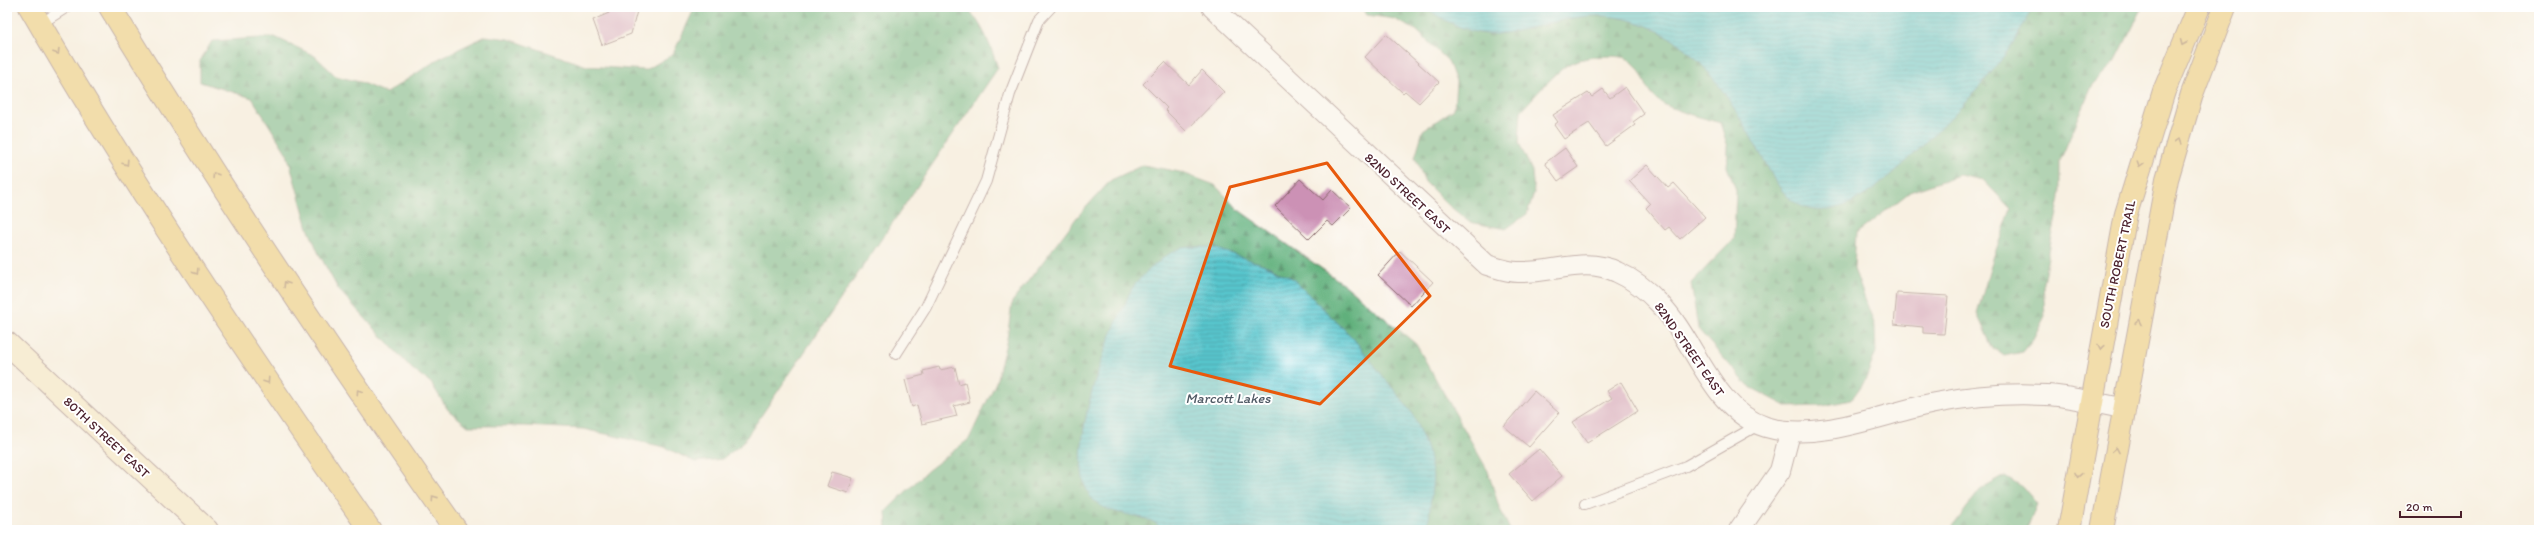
<svg xmlns="http://www.w3.org/2000/svg" width="2546" height="537" font-family="Itim,sans-serif">
	<style>
		.forest { fill: url(#forest-firs); stroke: #556854 }
		.water { fill: url(#water-rules); stroke: #52727c }
		.building { fill: #cc91b5 }
		.lines { fill: none; stroke-linecap: round; stroke-linejoin: round }
		.lane-casing { stroke: #87686b; stroke-width: 12 }
		.street-casing { stroke: #87686b; stroke-width: 22 }
		.secondary-casing { stroke: #87686b; stroke-width: 24 }
		.primary-casing { stroke: #87686b; stroke-width: 24 }
		.highway-casing { stroke: #87686b; stroke-width: 24 }
		.lane { stroke: #fff; stroke-width: 10 }
		.street { stroke: #fff; stroke-width: 20 }
		.secondary { stroke: #f7e8c3; stroke-width: 22 }
		.primary { stroke: #eac669; stroke-width: 22 }
		.highway { stroke: #eac669; stroke-width: 22 }
		.oneway { stroke: #9a724a }
		.marked { fill: none; stroke: #e8590c; stroke-width: 3; stroke-linejoin: round }
		.labels { text-anchor: middle; stroke-width: 4; stroke-linejoin: round; paint-order: stroke }
		.street-label { font-size: 13px; fill: #4a1f2b; stroke: #fff }
		.water-label { font-size: 14px; font-style: italic; fill: #4f5964; stroke: #fff }
	</style>
	<defs>
		<pattern id="forest-firs" width="22" height="20" patternUnits="userSpaceOnUse"><rect width="22" height="20" fill="#60b07c"/><path d="M5 1l3.5 6h-7zM16 11l3.5 6h-7z" fill="#518f66"/></pattern>
		<pattern id="water-rules" width="6" height="5" patternUnits="userSpaceOnUse"><rect width="6" height="5" fill="#59c6cd"/><path d="M0 2.5h6" fill="none" stroke="#4ca0a7"/></pattern>
	</defs>
	<rect width="100%" height="100%" fill="#fff"/>
	<filter id="ink" filterUnits="userSpaceOnUse"><feTurbulence type="fractalNoise" baseFrequency=".025" numOctaves="2"/><feDisplacementMap in="SourceGraphic" scale="8" xChannelSelector="R" yChannelSelector="G"/><feConvolveMatrix kernelMatrix="1 2 1 2 8 2 1 2 1" color-interpolation-filters="sRGB"/></filter>
	<filter id="wash" filterUnits="userSpaceOnUse"><feTurbulence type="fractalNoise" baseFrequency=".012" numOctaves="4" result="noise"/><feDisplacementMap in="SourceGraphic" scale="16" xChannelSelector="R" yChannelSelector="G"/><feGaussianBlur stdDeviation="0.9" result="paint"/><feColorMatrix in="noise" values="0 0 0 0 0 0 0 0 0 0 0 0 0 0 0 0 0 1.4 0 .05"/><feComposite in="paint" operator="in"/></filter>
	<g filter="url(#wash)">
		<rect width="100%" height="100%" fill="#f8f0e2"/>
		<path class="forest" d="M695,7H966C984,25 990,45 998,68L742,444L722,459L695,462L664,447L583,429L523,426H468L448,410L431,383L412,369L338,289L318,252L308,228L287,154L252,98L200,82V61L212,41L275,37L315,56L336,76L360,82L386,93L440,58L486,36L509,39L587,66L646,70L673,54Z
			M1360,7H2143L2115,62L2093,84L2060,161V198L2043,282L2045,316L2033,340L2023,352L2004,356L1992,347L1977,314L1993,258L2011,209L1983,180L1959,175L1910,192L1856,234L1854,269L1875,326L1876,352L1865,381L1851,400L1823,406L1788,407L1748,386L1698,329L1691,283L1734,239L1736,190L1727,167L1728,147L1720,123C1702,117 1665,110 1653,96C1644,85 1643,71 1631,61C1621,52 1580,57 1569,64C1557,71 1532,99 1521,111L1519,143L1532,171L1534,193L1527,214L1506,229L1469,222L1447,204L1425,182L1415,157L1423,130L1454,109L1456,82L1448,61L1416,30L1394,19L1367,15Z
			M1143,165L1180,172L1215,185L1240,211L1345,285L1416,344L1488,471L1499,507L1510,530H887L886,511L927,471L969,439L996,382L1007,339L1012,302L1077,217L1111,180Z
			M2005,476L2023,487L2037,504L2027,530H1950L1980,490Z"/>
		<path class="water" d="M1425,7H2033C2005,67 1956,113 1910,158C1883,183 1839,225 1799,205C1780,195 1771,173 1761,155C1730,100 1700,42 1636,22C1582,5 1549,28 1498,34C1476,37 1442,21 1425,7Z
			M1212,247L1268,266L1292,278L1353,338L1413,414L1429,454L1433,477L1428,530H1162C1150,509 1102,522 1087,491C1067,448 1104,344 1125,304C1128,297 1131,288 1136,283C1146,272 1168,251 1182,248C1192,246 1203,247 1212,247Z"/>
		<g id="blocks">
			<path class="building" d="M611,7H638L631,34L602,45L593,20L609,13Z
				M1386,34L1439,82L1419,103L1405,91L1403,93L1365,57Z
				M1165,62L1189,85L1202,70L1224,92L1186,131L1165,110L1167,108L1143,84Z
				M1625,87L1644,114L1633,122L1635,125L1606,146L1589,123L1564,139L1554,125L1558,122L1553,115L1588,93L1592,97L1603,89L1610,98Z
				M1565,148L1578,167L1558,181L1545,163Z
				M1647,165L1668,188L1674,183L1705,217L1680,239L1669,227L1665,230L1646,208L1650,204L1629,181Z
				M1300,179L1323,200L1332,190L1351,208L1333,226L1327,221L1309,239L1275,206Z
				M1400,251L1433,282L1411,306L1378,275Z
				M1897,293L1948,296L1944,334L1923,333V327L1894,324Z
				M939,367L940,370L955,367L959,384L965,382L970,402L954,406L957,416L922,424L917,405L912,407L905,380L924,375L923,371Z
				M1621,382L1638,411L1587,443L1573,422L1612,398L1607,391Z
				M1534,391L1559,413L1529,447L1504,426Z
				M1539,449L1562,476L1533,501L1509,474Z
				M832,472L853,478L848,493L827,486Z"/>
		</g>
	</g>
	<g filter="url(#ink)">
		<use href="#blocks" fill-opacity="0" stroke="#87686b" stroke-width="1"/>
		<g class="lines">
			<g class="lane-casing">
				<path id="lane" d="M40,24L67,7
					M896,354L926,307L986,181L1010,94L1039,20L1051,7
					M1585,504L1686,466L1760,424"/>
			</g>
			<g class="street-casing">
				<path id="street" d="M1212,7L1487,265C1497,268 1508,272 1518,272C1552,274 1584,256 1617,272C1633,279 1648,291 1660,304C1695,340 1713,411 1766,427C1818,443 1883,413 1935,403C1971,396 2009,393 2046,395C2071,396 2098,404 2123,408
					M1739,530L1780,471L1790,433"/>
			</g>
			<g class="secondary-casing">
				<path id="secondary" d="M7,343L207,530"/>
			</g>
			<g class="primary-casing">
				<path id="primary" d="M2069,530L2126,214L2164,91L2199,7
					M2102,530L2167,179L2192,94L2225,7"/>
			</g>
			<g class="highway-casing">
				<path id="highway" d="M30,7C134,187 252,360 370,530
					M110,7C219,186 335,359 456,530"/>
			</g>
			<use href="#lane" class="lane"/>
			<use href="#street" class="street"/>
			<use href="#secondary" class="secondary"/>
			<use href="#primary" class="primary"/>
			<use href="#highway" class="highway"/>
		</g>
		<defs><path id="oneway-chevron" d="M-2-3.5L2.5 0L-2 3.5" fill="none" stroke-width="1.6" stroke-linecap="round" stroke-linejoin="round"/></defs>
		<g class="oneway">
			<use href="#oneway-chevron" transform="translate(2183 43) rotate(113)"/>
			<use href="#oneway-chevron" transform="translate(57 52) rotate(58)"/>
			<use href="#oneway-chevron" transform="translate(2178 141) rotate(-74)"/>
			<use href="#oneway-chevron" transform="translate(126 163) rotate(57)"/>
			<use href="#oneway-chevron" transform="translate(2140 165) rotate(107)"/>
			<use href="#oneway-chevron" transform="translate(215 175) rotate(-122)"/>
			<use href="#oneway-chevron" transform="translate(196 272) rotate(57)"/>
			<use href="#oneway-chevron" transform="translate(286 284) rotate(-123)"/>
			<use href="#oneway-chevron" transform="translate(2139 322) rotate(-80)"/>
			<use href="#oneway-chevron" transform="translate(2101 347) rotate(100)"/>
			<use href="#oneway-chevron" transform="translate(267 381) rotate(56)"/>
			<use href="#oneway-chevron" transform="translate(359 392) rotate(-125)"/>
			<use href="#oneway-chevron" transform="translate(2116 450) rotate(-80)"/>
			<use href="#oneway-chevron" transform="translate(2078 475) rotate(100)"/>
			<use href="#oneway-chevron" transform="translate(434 498) rotate(-125)"/>
		</g>
	</g>
	<path d="M0 0H2546V537H0ZM1327,163L1430,296L1320,404L1170,366L1230,187Z" fill="#f8f0e2" fill-opacity=".55" fill-rule="evenodd"/>
	<path class="marked" d="M1327,163L1430,296L1320,404L1170,366L1230,187Z"/>
	<g class="labels">
		<g class="street-label">
			<text transform="translate(1408 193) rotate(43)" y="5">82ND STREET EAST</text>
			<text transform="translate(2117 264) rotate(-78)" y="5">SOUTH ROBERT TRAIL</text>
			<text transform="translate(1690 349) rotate(55)" y="5">82ND STREET EAST</text>
			<text transform="translate(107 437) rotate(43)" y="5">80TH STREET EAST</text>
		</g>
		<g class="water-label">
			<text x="1228" y="403">Marcott Lakes</text>
		</g>
	</g>
	<rect width="2546" height="537" fill="none" stroke="#fff" stroke-width="24"/>
	<path d="M2400 511v6h61v-6" fill="none" stroke="#4a1f2b" stroke-width="2"/>
	<text x="2406" y="511" font-size="12" fill="#4a1f2b" stroke="#ffffff" stroke-width="3" paint-order="stroke">20 m</text>
</svg>
